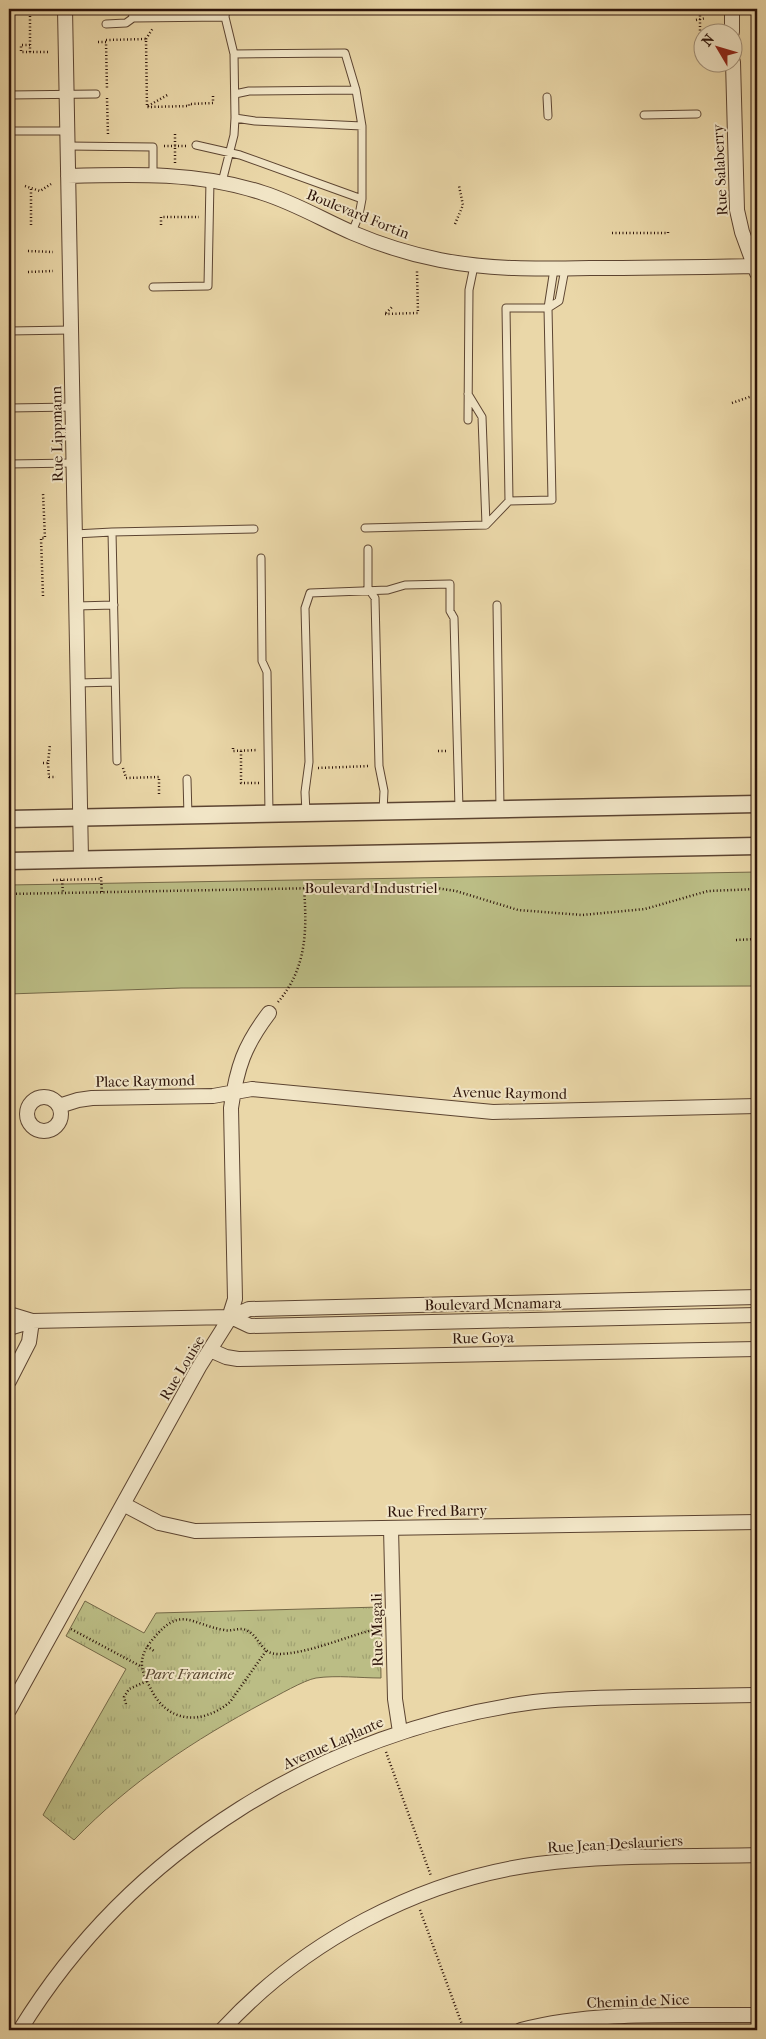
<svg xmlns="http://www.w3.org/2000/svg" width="766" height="2039" font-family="'IM FELL French Canon',serif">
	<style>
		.green { fill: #bbbd85; stroke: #746847 }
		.park { fill: url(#park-tufts); stroke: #746847 }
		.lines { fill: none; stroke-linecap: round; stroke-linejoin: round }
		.service-casing { stroke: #5c4431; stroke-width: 9 }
		.minor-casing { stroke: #5c4431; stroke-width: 16 }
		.tertiary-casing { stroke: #5c4431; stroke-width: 19 }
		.path { stroke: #2c1309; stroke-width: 2.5; stroke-dasharray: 1 2.5; stroke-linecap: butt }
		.service { stroke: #f1e5c6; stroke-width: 7 }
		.minor { stroke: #f1e5c6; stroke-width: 14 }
		.tertiary { stroke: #f1e5c6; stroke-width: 16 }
		.labels { text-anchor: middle; stroke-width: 4; stroke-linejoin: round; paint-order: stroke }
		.street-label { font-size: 15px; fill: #2c1309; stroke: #f1e5c6 }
		.park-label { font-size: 15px; font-style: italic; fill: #57462e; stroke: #f1e5c6 }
	</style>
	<defs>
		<pattern id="park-tufts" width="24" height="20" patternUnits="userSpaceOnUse" patternTransform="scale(1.25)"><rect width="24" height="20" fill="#bbbd85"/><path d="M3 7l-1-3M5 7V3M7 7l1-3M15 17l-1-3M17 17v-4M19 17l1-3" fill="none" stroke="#a1a272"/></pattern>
	</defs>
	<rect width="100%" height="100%" fill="#ead7a8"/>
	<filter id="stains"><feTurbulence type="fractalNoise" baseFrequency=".004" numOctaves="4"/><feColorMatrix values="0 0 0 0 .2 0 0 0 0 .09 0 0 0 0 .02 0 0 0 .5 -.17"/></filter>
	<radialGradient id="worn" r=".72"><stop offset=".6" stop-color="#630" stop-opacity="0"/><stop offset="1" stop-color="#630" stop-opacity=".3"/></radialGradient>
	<path class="green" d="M757,872V986L181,988L9,994V885Z"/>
	<path class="park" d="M85,1601L144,1633L156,1613L380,1607L381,1678C360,1678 337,1675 316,1678C304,1680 277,1696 265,1702C194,1740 130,1782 74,1840L43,1815L126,1669L66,1636Z"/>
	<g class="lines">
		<g class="service-casing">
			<path id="service" d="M132,9L133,18L225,17L234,54L235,118
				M225,17L226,9
				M106,24L126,23L133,18
				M234,54L345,53L356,90L362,126
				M235,94L249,91L356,90
				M9,95L96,94
				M547,97L548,116
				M644,115L697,114
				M9,131H67
				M196,145L240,155L362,199L359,215L352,232
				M68,146L153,147V175
				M222,182L234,135L235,118L255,121L362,126V199
				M153,287L208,286L210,180
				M548,308L559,301L565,269
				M548,308L554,269
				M9,331L71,330
				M9,408L73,407
				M468,420L469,290L474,266
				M9,464L74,463
				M486,525L509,501L506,308H548L552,500L509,501
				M365,528L486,525L482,417L468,394
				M112,532L254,529
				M75,534L112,532L117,761
				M368,549V588L375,598L379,766L384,791L383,811
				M261,558L262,661L267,672L269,814
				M497,605L500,809
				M76,606L114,605
				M78,683L115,682
				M187,779L188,816
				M306,813L305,792L309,762L305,608L310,593L388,590L405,585L450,584V611L454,618L459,809"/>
		</g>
		<g class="minor-casing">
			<path id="minor" d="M65,9L81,859
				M732,9V32
				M733,62L737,210L742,232L757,273
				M68,176C134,174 200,172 263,193C295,203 323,220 353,233C381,245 410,254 440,260C490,270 539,269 591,268C646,268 702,267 757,266
				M27 1114a17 17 0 1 1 34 0a17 17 0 1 1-34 0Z
				M59,1106L78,1100L92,1098L213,1096L252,1089L493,1112L757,1106
				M9,1314L32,1321
				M231,1317L250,1326L757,1315
				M9,1328L32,1321L231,1317L249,1309L757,1297
				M210,1350L226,1357L238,1359L757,1349
				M9,1381L29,1342L32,1321
				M123,1504L159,1523L195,1531L757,1522
				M391,1528L395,1699L400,1732
				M9,1710L199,1367L228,1321L235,1299L231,1108C237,1067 244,1046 269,1013
				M20,2030C131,1849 325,1730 534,1702C567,1698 600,1698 633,1697C674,1696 716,1696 757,1695
				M222,2030C303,1942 418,1880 538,1864C610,1854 684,1857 757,1855
				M521,2030C597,2010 680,2016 757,2015"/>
		</g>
		<g class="tertiary-casing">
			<path id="tertiary" d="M9,819L757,804
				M9,861L757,846"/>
		</g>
		<path class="path" d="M30,9V52
			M696,20L706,18
			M146,39L153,28
			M106,40L146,39L147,107L189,106V104L213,103V94
			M98,42H106L107,90
			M30,45H21V52H49
			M700,48V9
			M107,98L108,135
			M148,106L169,94
			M164,146H186
			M175,163V132
			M25,186L40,191L51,184
			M31,189V225
			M455,224L463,205L459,186
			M161,225V217H199
			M612,233H668V230
			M28,251L53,252
			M28,272L53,271
			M386,313L393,306
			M385,314L418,313L417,271
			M732,403L755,395L757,396
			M43,596L41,538H45L43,493
			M233,748V751L258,750
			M241,751V783H259
			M438,751H446
			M43,763H48L50,744
			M48,763L49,777H56
			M123,768L126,778L159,777V795
			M318,768L370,766
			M12,798L13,778
			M101,877L102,893
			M53,880L101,879
			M62,880L63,893
			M9,894L423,886L456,891L518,910L582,915L645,909L708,891L757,889
			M736,940L757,939
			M278,1002C307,968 307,930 304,888
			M71,1629L142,1667
			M147,1646L154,1651
			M266,1651L230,1702C201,1726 166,1723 150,1687C146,1680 143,1673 142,1666C141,1655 147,1646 153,1639C181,1605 190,1624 224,1630C231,1632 239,1627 246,1630C260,1636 260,1654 278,1654C309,1654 349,1635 380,1628
			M126,1704L124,1697L129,1689L147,1681
			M386,1752L431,1876
			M420,1910L464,2030"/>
		<use href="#service" class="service"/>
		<use href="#minor" class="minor"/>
		<use href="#tertiary" class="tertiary"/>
	</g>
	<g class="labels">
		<g class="street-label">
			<text transform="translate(720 170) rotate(-93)" y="5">Rue Salaberry</text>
			<text transform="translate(358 214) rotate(22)" y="5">Boulevard Fortin</text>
			<text transform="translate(57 434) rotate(-91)" y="5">Rue Lippmann</text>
			<text x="371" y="893">Boulevard Industriel</text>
			<text transform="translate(145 1081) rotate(-1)" y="5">Place Raymond</text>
			<text transform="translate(510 1093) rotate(1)" y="5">Avenue Raymond</text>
			<text transform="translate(493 1304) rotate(-1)" y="5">Boulevard Mcnamara</text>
			<text transform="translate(483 1338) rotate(-1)" y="5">Rue Goya</text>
			<text transform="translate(182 1368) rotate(-59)" y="5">Rue Louise</text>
			<text transform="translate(437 1511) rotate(-1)" y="5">Rue Fred Barry</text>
			<text transform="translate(377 1630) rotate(-91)" y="5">Rue Magali</text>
			<text transform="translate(333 1743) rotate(-24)" y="5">Avenue Laplante</text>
			<text transform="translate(615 1844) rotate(-3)" y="5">Rue Jean-Deslauriers</text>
			<text transform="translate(638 2001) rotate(-2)" y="5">Chemin de Nice</text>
		</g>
		<g class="park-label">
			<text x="189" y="1679">Parc Francine</text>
		</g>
	</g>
	<rect width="766" height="2039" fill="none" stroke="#ead7a8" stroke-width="30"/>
	<rect x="10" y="10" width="746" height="2019" fill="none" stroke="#2c1309" stroke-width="2.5"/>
	<rect x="15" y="15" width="736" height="2009" fill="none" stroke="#2c1309"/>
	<g transform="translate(718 48) rotate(308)"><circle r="24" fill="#f1e5c6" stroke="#a2917a"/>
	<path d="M0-4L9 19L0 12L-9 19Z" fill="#8f2418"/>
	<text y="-8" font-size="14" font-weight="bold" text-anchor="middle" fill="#2c1309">N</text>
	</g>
	<rect width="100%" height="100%" filter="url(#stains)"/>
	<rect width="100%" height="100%" fill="url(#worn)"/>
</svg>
